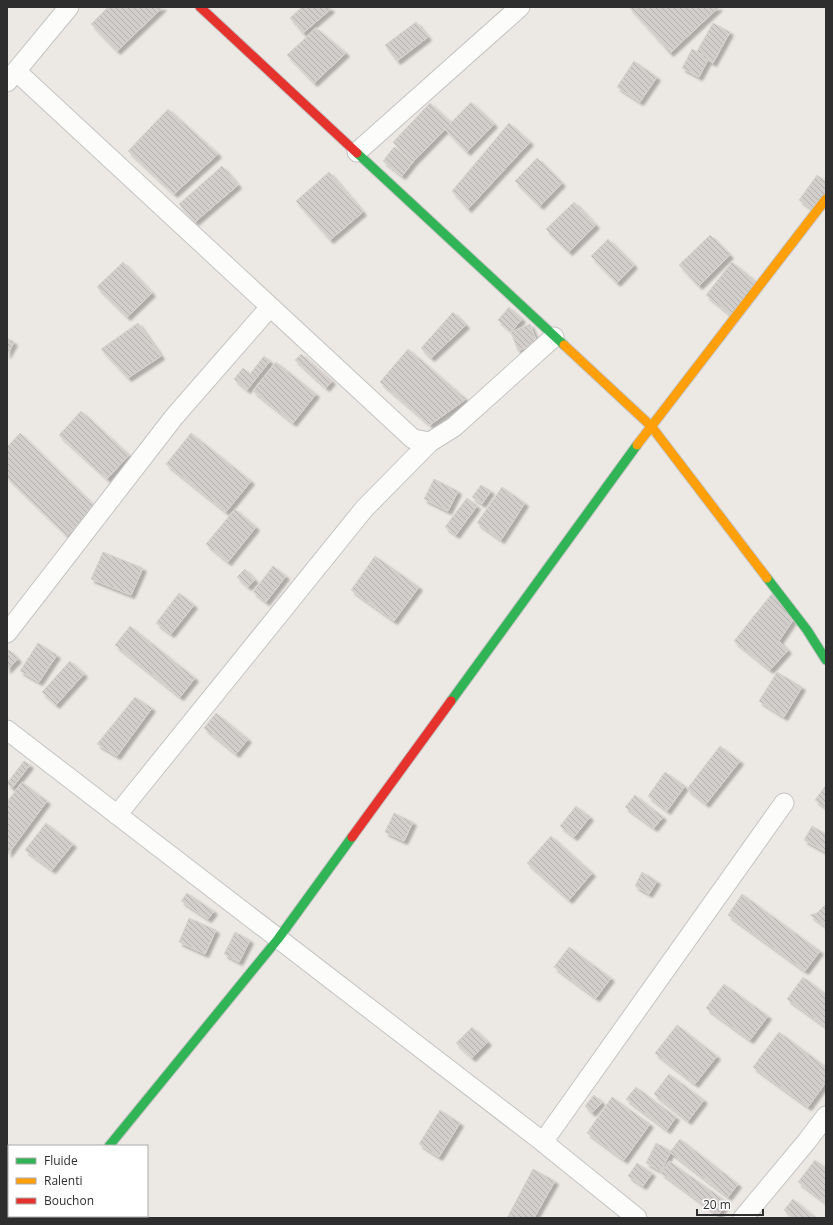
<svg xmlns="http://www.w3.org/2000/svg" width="833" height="1225" font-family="'Open Sans',sans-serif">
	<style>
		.building { fill: url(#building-back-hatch); stroke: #d7d4d0; filter: url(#shadow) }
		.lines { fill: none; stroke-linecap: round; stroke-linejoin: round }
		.street-casing { stroke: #c5c4c5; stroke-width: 21 }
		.fast-casing { stroke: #c5c4c5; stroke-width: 11 }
		.slow-casing { stroke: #c5c4c5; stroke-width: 11 }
		.jam-casing { stroke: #c5c4c5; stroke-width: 11 }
		.street { stroke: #fcfcfb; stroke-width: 19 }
		.fast { stroke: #30b455; stroke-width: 9 }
		.slow { stroke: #ff9f0a; stroke-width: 9 }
		.jam { stroke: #e5322d; stroke-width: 9 }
	</style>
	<defs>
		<pattern id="building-back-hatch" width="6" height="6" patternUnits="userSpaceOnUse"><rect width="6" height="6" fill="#d1cecb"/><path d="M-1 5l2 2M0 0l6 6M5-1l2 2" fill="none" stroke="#b4b1af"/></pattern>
		<filter id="shadow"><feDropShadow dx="3.5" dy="3.5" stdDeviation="1" flood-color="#0004"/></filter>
	</defs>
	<rect width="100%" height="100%" fill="#ece8e4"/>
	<path class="building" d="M108,7H163L117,51L91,24Z
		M302,7H329L331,9L303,33L290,18Z
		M629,7H719L670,53Z
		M416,22L428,37L397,61L385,45Z
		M713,23L730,32L713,63L696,53Z
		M316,28L346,53L314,83L287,55Z
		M692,49L709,58L699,77L682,68Z
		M634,61L657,77L640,102L617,87Z
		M471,102L494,124L467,152L445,129Z
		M430,103L451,123L413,162L393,142Z
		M168,109L218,154L174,194L128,151Z
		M509,123L530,142L468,209L452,191Z
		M394,147L413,162L402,176L383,161Z
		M537,158L562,183L540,206L515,181Z
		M222,166L238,185L195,222L179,204Z
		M329,172L363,212L330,240L296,201Z
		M817,175L826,182V194L814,210L799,200Z
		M574,202L596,225L569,252L546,229Z
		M710,235L730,255L699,286L679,265Z
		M608,239L634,265L617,283L591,256Z
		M123,262L152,293L127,317L97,287Z
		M732,262L759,284L733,317L706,295Z
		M509,307L522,319L511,332L498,320Z
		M453,312L466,325L431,358L421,348Z
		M138,323L161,356L128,378L101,349Z
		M530,324L537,343L518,351L511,332Z
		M7,338L14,342L7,355Z
		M408,349L466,399L430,425L380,382Z
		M301,354L332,381L326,388L295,360Z
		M264,356L270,361L247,390L234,379L243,368L250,374Z
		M276,362L316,394L293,423L253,391Z
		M81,411L129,455L107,479L59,435Z
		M20,433L95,507L67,536L7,477V447Z
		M191,433L251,481L226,512L166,464Z
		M434,479L458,491L448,511L424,499Z
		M481,485L491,491L482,504L472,497Z
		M502,487L525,503L501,540L477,523Z
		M467,498L477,506L456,535L445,527Z
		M235,509L256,527L228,562L206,544Z
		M103,552L143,568L131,595L91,579Z
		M375,556L419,587L394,621L351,590Z
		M273,566L286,576L266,602L253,592Z
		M245,569L255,580L248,587L237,577Z
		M774,591L795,617L779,641L788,650L770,670L734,641Z
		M179,593L194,605L171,634L156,623Z
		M130,626L195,678L180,697L115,645Z
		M38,643L57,655L39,682L20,671Z
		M9,650L18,659L7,670V651Z
		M70,661L84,674L56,705L42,692Z
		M777,672L802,687L784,717L759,701Z
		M135,697L152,708L117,756L97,744Z
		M216,713L248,739L236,754L204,728Z
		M720,746L740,761L706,804L687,789Z
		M24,761L30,765L12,788L7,783Z
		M665,772L685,786L667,811L648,796Z
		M22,782L47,801L8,854L7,802Z
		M826,785V808L815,800Z
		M635,795L663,817L654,828L625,807Z
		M576,806L590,817L574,837L560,826Z
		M394,813L413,822L404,841L385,832Z
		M46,823L73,844L52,870L25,850Z
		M812,826L826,834V852L804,840Z
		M551,836L592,873L569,900L527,863Z
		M642,872L657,881L649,894L635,886Z
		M187,893L214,911L208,919L181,901Z
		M742,894L820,951L805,971L728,915Z
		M826,904V927L810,915L817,913Z
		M189,918L216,930L205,954L179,942Z
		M235,932L250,940L239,962L224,954Z
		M569,947L611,978L596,998L554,967Z
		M803,977L826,994V1027L787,999Z
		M724,984L768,1016L750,1040L706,1008Z
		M677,1025L717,1056L695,1084L655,1053Z
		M472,1027L488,1042L472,1058L456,1043Z
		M779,1032L826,1067V1082L808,1107L753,1067Z
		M669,1074L704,1100L688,1121L654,1094Z
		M636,1087L676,1117L667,1130L626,1099Z
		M594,1095L602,1102L592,1113L585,1106Z
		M612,1097L650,1124L624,1160L587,1133Z
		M440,1110L460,1123L439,1157L419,1144Z
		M680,1139L738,1184L728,1197L670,1152Z
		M656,1143L671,1151L661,1171L646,1163Z
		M815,1160L826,1168V1203L798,1182Z
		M669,1161L727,1202L718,1215L661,1173Z
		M637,1163L652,1173L643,1186L628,1176Z
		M533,1169L555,1181L534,1218H507Z
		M793,1199L816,1218H793L784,1210Z"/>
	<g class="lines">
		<g class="street-casing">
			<path id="street" d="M16,71L413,439L430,442L454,427L554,337
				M7,82L69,7
				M357,152L520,7
				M7,633L174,417L270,307
				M7,730L543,1142L637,1218
				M117,815L364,509L430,442
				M543,1142L784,803
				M50,1218L51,1216
				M743,1218L807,1141L826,1116"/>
		</g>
		<g class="fast-casing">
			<path id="fast" d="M357,153L564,345
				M767,578L807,630L826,660
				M451,701L637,445
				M109,1146L278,939L352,837"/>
		</g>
		<g class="slow-casing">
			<path id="slow" d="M564,345L651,426L767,578
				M637,445L826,199"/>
		</g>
		<g class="jam-casing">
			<path id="jam" d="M200,7L357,153
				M352,837L451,701"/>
		</g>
		<use href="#street" class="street"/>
		<use href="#fast" class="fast"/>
		<use href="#slow" class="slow"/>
		<use href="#jam" class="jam"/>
	</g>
	<rect width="833" height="1225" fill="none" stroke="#2e2e2e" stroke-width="16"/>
	<rect x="8" y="1145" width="140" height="72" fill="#ffffff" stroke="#ababab"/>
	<rect x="16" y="1158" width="20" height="6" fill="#30b455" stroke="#ababab"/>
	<text x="44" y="1165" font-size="12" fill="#2e2e2e">Fluide</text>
	<rect x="16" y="1178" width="20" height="6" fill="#ff9f0a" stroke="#ababab"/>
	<text x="44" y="1185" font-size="12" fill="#2e2e2e">Ralenti</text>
	<rect x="16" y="1198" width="20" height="6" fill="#e5322d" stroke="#ababab"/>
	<text x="44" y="1205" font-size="12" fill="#2e2e2e">Bouchon</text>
	<path d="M697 1209v6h66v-6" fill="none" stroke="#2e2e2e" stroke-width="2"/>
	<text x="703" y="1209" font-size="12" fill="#2e2e2e" stroke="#ffffff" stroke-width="3" paint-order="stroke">20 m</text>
</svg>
